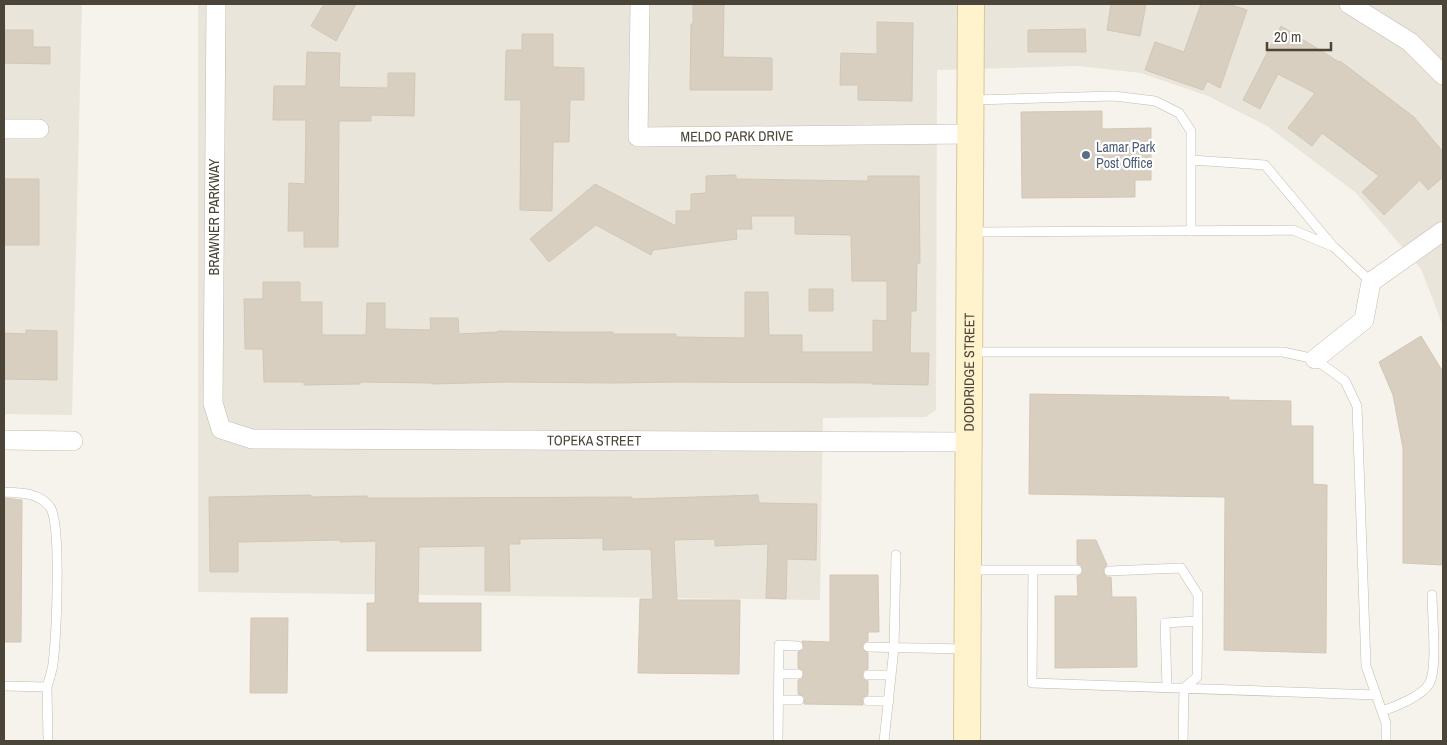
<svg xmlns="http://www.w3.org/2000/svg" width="1447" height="745" font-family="'Archivo Narrow',sans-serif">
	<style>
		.residential { fill: #eae5da }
		.building { fill: #d8cfc1; stroke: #d3c7b4 }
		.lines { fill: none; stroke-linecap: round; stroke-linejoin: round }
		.lane-casing { stroke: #c2bbae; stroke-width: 10 }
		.street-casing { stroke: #c2bbae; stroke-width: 20 }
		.secondary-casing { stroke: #d6c79b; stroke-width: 28 }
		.lane { stroke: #fff; stroke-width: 9 }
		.street { stroke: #fff; stroke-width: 19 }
		.secondary { stroke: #fff3cd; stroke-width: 26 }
		.service-dot { fill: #5c6f8a; stroke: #fff; stroke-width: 2 }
		.labels { text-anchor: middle; stroke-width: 4.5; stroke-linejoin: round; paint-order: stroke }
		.street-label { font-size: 14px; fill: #4b4439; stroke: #fff }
		.service-label { font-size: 14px; fill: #4e5e75; stroke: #fff; text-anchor: start }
	</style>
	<rect width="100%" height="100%" fill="#f6f3ec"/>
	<path class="residential" d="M4,4H82L72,415L4,414Z
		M198,4H1443V326L1421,269L1355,192L1267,126L1208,96L1141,73L1078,66L937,70L936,410L926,417L823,418L820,600L198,592Z"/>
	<path class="building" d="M324,4H356L336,41L311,26Z
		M693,4H724L723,57L772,58V90H690L691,24H693Z
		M1111,4H1146L1140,36L1107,30Z
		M1201,4H1228L1247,10L1220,88L1207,81L1203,90L1145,70L1155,42L1184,52Z
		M877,22L913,23L912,101L858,100V85H840L841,53L877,54Z
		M1281,26L1339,62L1340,61L1414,117L1443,152V177L1428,190L1420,180L1384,215L1362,192L1379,176L1322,133L1312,146L1288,128L1315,93L1278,74L1260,109L1243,100Z
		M1085,29L1086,52H1028V30Z
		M4,30H33V47H50V64L4,63Z
		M522,34H553V67L584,68V100H570L569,142H553L552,211L520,210L521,100H505L506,50H522Z
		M307,52L340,53L339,87L388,88V73H415L414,116L371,115V121H339L338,247H304V231H288L289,183L305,184L306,120H273L274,86H306Z
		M1102,111V129L1151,128V180H1135V197L1022,198L1021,112Z
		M736,175V179L868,181V176H919L920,263H917L916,311H911L910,353H929L928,385L872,384V383L676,382L613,383L505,382L432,384V383L360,382V384L304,385V382H264L263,349H245L244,299H263V282H300V302H322V335H366L367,303H385V329L431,330L430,318H458L459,334L498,332V331L561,332H613V334H676V337L745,338V292H768L769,335H802V352H873V320L887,321V281H852L851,235L795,234V216H751L752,229H736L737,239L653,250L651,255L596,225L549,262L530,239L595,184L676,226V211H691V194L706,193V176Z
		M4,179H39V245H4Z
		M809,289H833V311H809Z
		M26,330L57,331V380L4,379V333L26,334Z
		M1421,336L1443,372V565L1403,563V448L1393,395L1379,362Z
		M1030,394L1229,397V400L1291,401V426H1313V484L1327,485L1326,653L1224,650L1225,497L1029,494Z
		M311,495V497L367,496V498H428L632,497V499L758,495L759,503L817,504L816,560L787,559L786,599L766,598L768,544L715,546V539L674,540L677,600H740L739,674L638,673L640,599H653L651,549L603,550V538L520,539V544H509L510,591H485V546L419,547L418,603H481V651H367V603H375L376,541L340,542V540L238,542V572H210L209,497Z
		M4,498L22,500L21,642H4Z
		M1077,540H1096L1107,565L1103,569L1104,574L1107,577H1111L1112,597H1136L1137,667L1055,668V596H1078L1077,576L1082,574L1083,570L1081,565L1077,564Z
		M830,575H878L879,632H868V641L865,642L862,646L863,650L868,653V669L864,670L862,675L863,679L868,681V695L862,698L863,705L804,704L805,697L798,694V680L802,679L804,674L803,670L798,668V652L803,650L804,647L802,641L830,642Z
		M251,618H288L287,693H250Z"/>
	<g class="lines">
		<g class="lane-casing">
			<path id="lane" d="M974,100L1114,96L1155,101L1179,113L1191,131V231
				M1191,160L1265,165L1331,244
				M971,232L1293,230L1334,247L1371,282
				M972,352H1283L1315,359L1345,381L1357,406L1366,666L1386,723V741
				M4,492C20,493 38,492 50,507C62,524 56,639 53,664C52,672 49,679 47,687
				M971,570H1077
				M1033,570L1032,683L1376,695
				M1109,571L1181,568L1198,595L1197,677L1184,688L1183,741
				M868,647L965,649
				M779,674H798
				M868,675H891
				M4,686L47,687L48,741
				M1167,687L1165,623L1197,621
				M779,700H799
				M868,701H889
				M1382,711C1395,707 1422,696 1429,684C1438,669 1432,615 1432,595
				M778,741L779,645L798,646
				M884,741L894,648L896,555"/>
		</g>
		<g class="street-casing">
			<g id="street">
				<path id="s1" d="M216,4L213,403L221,429L252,439L969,442"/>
				<path id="s2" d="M640,4L638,137L971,134"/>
				<path d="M1349,4L1410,42L1443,75"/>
				<path d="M4,129H39"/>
				<path d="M1315,359L1364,320L1371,282L1443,231"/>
				<path d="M4,440L73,441"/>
			</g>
		</g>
		<g class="secondary-casing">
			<g id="secondary">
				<path id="s3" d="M967,741L971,4"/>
			</g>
		</g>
		<use href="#lane" class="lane"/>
		<use href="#street" class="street"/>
		<use href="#secondary" class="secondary"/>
	</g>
	<circle class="service-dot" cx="1086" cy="155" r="5"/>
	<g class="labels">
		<g class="street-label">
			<text dy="5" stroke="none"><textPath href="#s2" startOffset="232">MELDO PARK DRIVE</textPath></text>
			<text transform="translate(214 217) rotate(-90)" y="5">BRAWNER PARKWAY</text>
			<text dy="5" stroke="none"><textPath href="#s3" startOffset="369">DODDRIDGE STREET</textPath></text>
			<text dy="5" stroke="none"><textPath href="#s1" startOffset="801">TOPEKA STREET</textPath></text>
		</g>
		<g class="service-label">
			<text x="1096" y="152">Lamar Park<tspan x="1096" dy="16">Post Office</tspan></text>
		</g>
	</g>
	<rect width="1447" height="745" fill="none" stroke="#4b4439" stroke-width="10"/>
	<path d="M1267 42v8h64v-8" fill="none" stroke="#4b4439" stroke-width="2.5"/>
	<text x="1274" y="42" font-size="15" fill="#4b4439" stroke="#ffffff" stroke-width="4" paint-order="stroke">20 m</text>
</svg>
